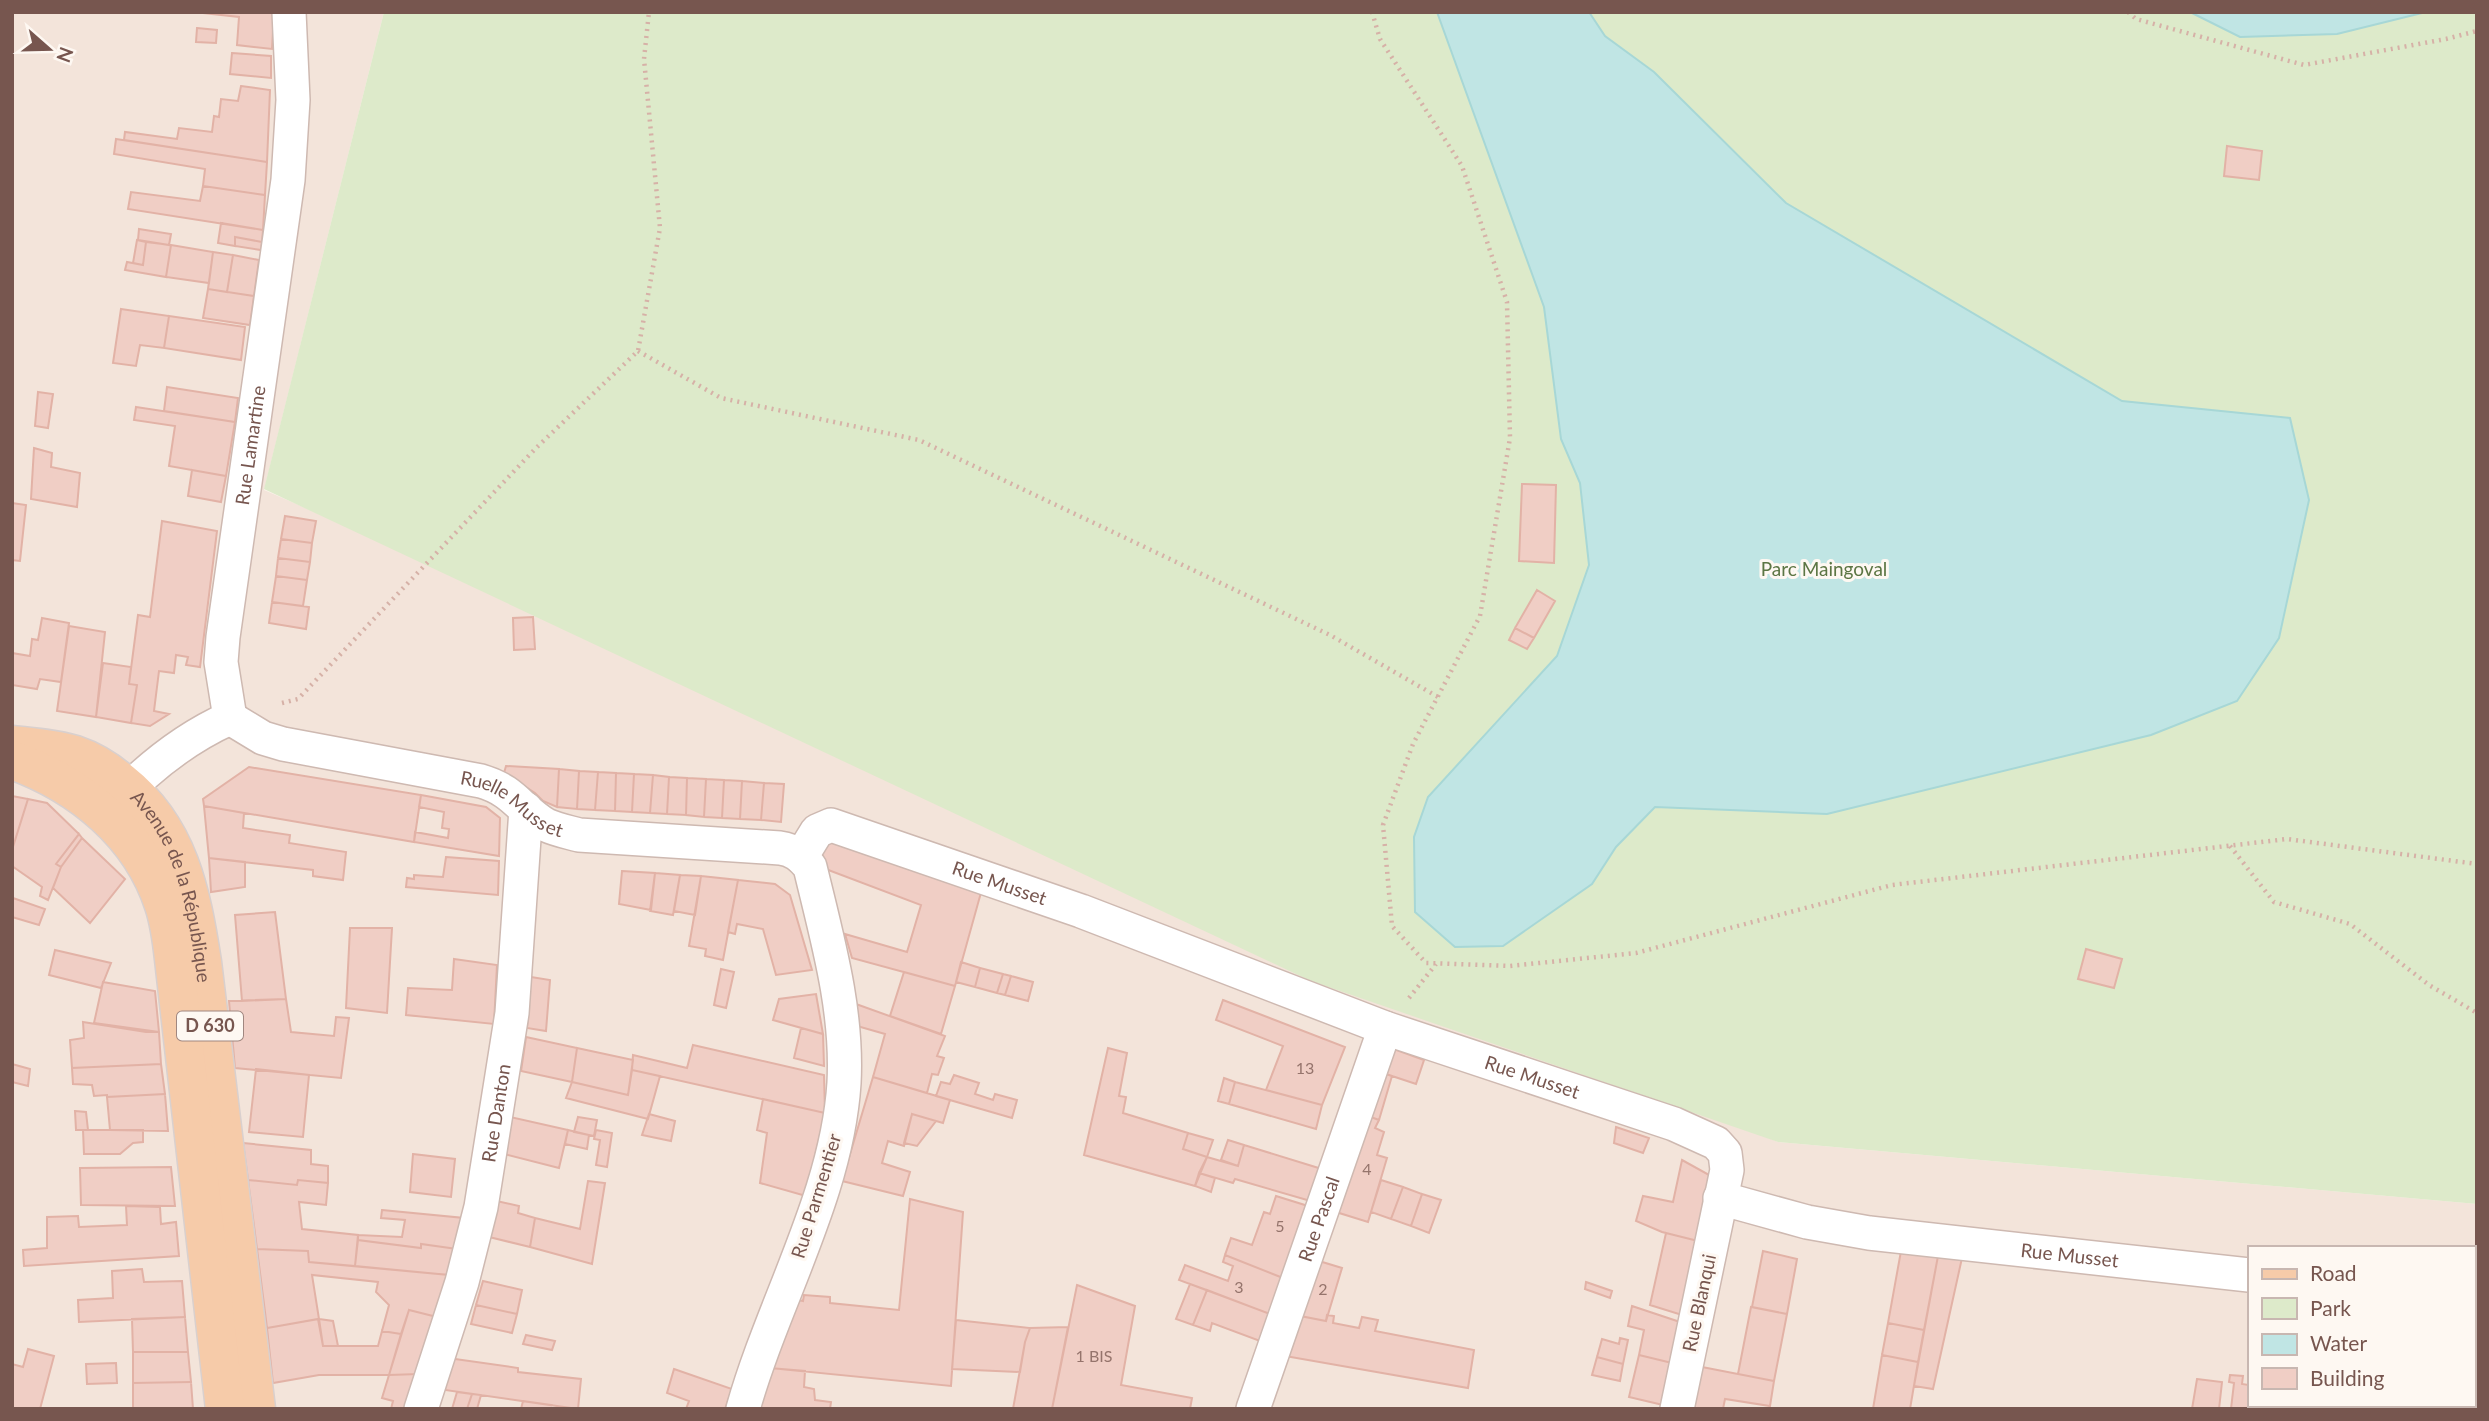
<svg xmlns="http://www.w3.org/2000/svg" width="2489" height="1421" font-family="Lato,sans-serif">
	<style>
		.residential { fill: #f3e4da; fill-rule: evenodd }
		.green { fill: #ddeaca }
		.water { fill: #c0e5e4; stroke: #a7d7d6; stroke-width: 2 }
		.building { fill: #f0cec5; stroke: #e2b2a6; stroke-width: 2 }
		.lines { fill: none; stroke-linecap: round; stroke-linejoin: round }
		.minor-casing { stroke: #ceb9b1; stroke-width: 36 }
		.primary-casing { stroke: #d9d0ce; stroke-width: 41 }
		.path { stroke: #d6b1a7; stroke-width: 4.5; stroke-dasharray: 2 5; stroke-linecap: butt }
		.minor { stroke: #fff; stroke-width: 33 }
		.primary { stroke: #f6cba9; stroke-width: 38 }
		.labels { text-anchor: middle; stroke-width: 6; stroke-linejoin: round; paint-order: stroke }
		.number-label { font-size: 16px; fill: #95746c }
		.shield { fill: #fef8f2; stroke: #a08780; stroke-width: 2 }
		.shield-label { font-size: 18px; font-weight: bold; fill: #77564f }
		.street-label { font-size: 19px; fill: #77564f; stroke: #fef8f2 }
		.park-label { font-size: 19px; fill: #5c7644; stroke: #fef8f2 }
	</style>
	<rect width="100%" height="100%" fill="#fcf3ec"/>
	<path class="residential" d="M12,12H384L264,490L1778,1142L2477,1204V1409H12ZM2249,1248H2473V1405H2249Z"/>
	<path class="green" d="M384,12H2477V1204L1778,1142L1311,981L264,489Z"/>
	<path class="water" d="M1437,12H1589L1605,36L1654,72L1786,203L2122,401L2290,418L2309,500L2279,638L2237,701L2151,735L1827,814L1655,807L1616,847L1592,884L1503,946L1455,947L1415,912L1414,837L1428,797L1557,656L1589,565L1580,483L1561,439L1544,307Z
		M2190,12H2426L2337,34L2240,37Z"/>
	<path class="building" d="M194,12H274L272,49L237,45L239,17Z
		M197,28L217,30L216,43L196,42Z
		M232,53L271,56V78L230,74Z
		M241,86L270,90L267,162L124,140L125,132L177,139L179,128L212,132L214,116L219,117L221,99L238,101Z
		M116,139L267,162L265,195L203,186L205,169L114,154Z
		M2227,146L2262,151L2259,180L2224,176Z
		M203,186L265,195L263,230L128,209L131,192L200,201Z
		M221,223L263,230L262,242L235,237V246L218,243Z
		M139,229L171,234L169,245L138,240Z
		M235,237L262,242L261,250L235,246Z
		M137,240L146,242L143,265L133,263Z
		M146,242L171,245L166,277L125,270L127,262L143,265Z
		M171,245L213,252L209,283L166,277Z
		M213,252L233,255L227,292L208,289Z
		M233,255L259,260L254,296L227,292Z
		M208,289L254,296L250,325L203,318Z
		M121,309L169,316L164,348L140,345L136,366L113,363Z
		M169,316L245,327L241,360L164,348Z
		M167,387L238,398L235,422L164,411Z
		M38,392L53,394L48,428L35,426Z
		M136,407L235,422L226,476L169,466L175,426L134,420Z
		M34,448L52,453L51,467L80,473L77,507L31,499Z
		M192,470L226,476L221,502L188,496Z
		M1522,484L1556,485L1554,563L1519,561Z
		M12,503L26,505L20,561L12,560Z
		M285,516L316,521L312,543L281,539Z
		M162,521L217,531L200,667L186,665L188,657L176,655L174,673L159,671L154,711L169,714L150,726L131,723L137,685L129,684L138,615L150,617Z
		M281,539L312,543L310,562L278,558Z
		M278,558L310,562L307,580L276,576Z
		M276,576L307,580L303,606L272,602Z
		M1537,590L1555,601L1534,638L1515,628Z
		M272,602L309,607L306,629L269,623Z
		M533,617L535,649L514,650L513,618Z
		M42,618L69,623L61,682L40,679L37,689L12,685V653L30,656L32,639L38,640Z
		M69,626L105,632L96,717L57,711Z
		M1515,628L1534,638L1527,649L1509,640Z
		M103,663L131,667L129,684L137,685L131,723L96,717Z
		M506,766L559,769L557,807L543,801L535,793L504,773Z
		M249,767L421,795L414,842L204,806L203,799Z
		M559,769L579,771L577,809L557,807Z
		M579,771L598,772L595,810L577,809Z
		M598,772L616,773L615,811L595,810Z
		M616,773L634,774L632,812L615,811Z
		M634,774L653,775L650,813L632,812Z
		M653,775L669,777L667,814L650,813Z
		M669,777L687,778L686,815L667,814Z
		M687,778L706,779L704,817L686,815Z
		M706,779L724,780L722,818L704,817Z
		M724,780L742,781L740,819L722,818Z
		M742,781L764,783L761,820L740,819Z
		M764,783L784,784L781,822L761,820Z
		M421,795L486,807L500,818L499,856L414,842L415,832L448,838L449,829L442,828L444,812L419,807Z
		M12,796L28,799L12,850Z
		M28,799L47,803L79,834L56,864L61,867L48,900L40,896L42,887L12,866V850Z
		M204,806L244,813L243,828L290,835L289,843L346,852L343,880L313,876V870L209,858Z
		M79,834L82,838L61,867L56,864Z
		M820,834L982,889L955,986L852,958L845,934L907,952L921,905L823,868Z
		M82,838L125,879L90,923L53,888L61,867Z
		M446,857L499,861L498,895L406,887L407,878L414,879V875L443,877Z
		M209,858L245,862V887L211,892Z
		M622,871L655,873L651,910L619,904Z
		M655,873L680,875L673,915L650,911Z
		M680,875L701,876L695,915L674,911Z
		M701,876L738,880L723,960L705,956L706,949L689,946Z
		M738,880L775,884L790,895L812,970L776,975L763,929L737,924L735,934L728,932Z
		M13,898L45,909L39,925L12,917Z
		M275,912L286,999L242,1001L235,915Z
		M350,928H392L387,1013L346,1008Z
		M2086,949L2122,959L2114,988L2078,979Z
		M55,950L111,963L101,988L49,975Z
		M454,959L497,965L494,1024L406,1015L408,988L452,990Z
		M961,962L980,968L975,987L956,982Z
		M980,968L1003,974L997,993L975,987Z
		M721,969L734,972L726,1008L714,1005Z
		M904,972L955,986L941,1034L890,1016Z
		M1003,974L1011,976L1005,995L997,993Z
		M1011,976L1033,982L1028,1001L1005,995Z
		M531,977L550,980L546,1031L527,1028Z
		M103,982L155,991L159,1032L94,1023Z
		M816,994L823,1034L773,1020L779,999Z
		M286,999L291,1032L334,1036L336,1017L349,1018L341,1078L235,1068L229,1001Z
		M1223,1000L1345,1047L1322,1105L1266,1090L1283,1046L1216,1020Z
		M856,1004L945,1036L937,1056L944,1058L938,1075L932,1074L927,1093L873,1077L885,1034L857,1026Z
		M83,1022L146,1032H159L161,1064L72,1068L70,1040L84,1038Z
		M801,1028L823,1034L824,1066L794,1058Z
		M526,1037L577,1048L572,1082L521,1071Z
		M693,1045L824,1075L825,1113L632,1070L633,1055L687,1068Z
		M577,1048L633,1060L628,1095L572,1082Z
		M1108,1048L1127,1053L1119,1096L1126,1097L1123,1113L1188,1133L1183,1149L1207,1157L1195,1186L1084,1155Z
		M1391,1048L1424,1060L1416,1084L1383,1073Z
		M12,1064L30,1069L28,1086L12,1082Z
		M161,1064L165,1094L107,1097V1095L94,1096L92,1085L73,1084L72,1068Z
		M256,1069L309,1075L303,1137L249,1132Z
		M632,1070L660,1076L648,1119L566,1098L572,1082L628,1095Z
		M1383,1073L1392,1076L1379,1120L1368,1116Z
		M954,1075L979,1083L975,1094L993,1100L995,1094L1017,1100L1012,1118L936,1096L941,1082L950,1084Z
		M873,1077L950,1100L943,1123L912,1114L904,1146L888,1141L882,1163L910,1172L903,1196L842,1181Z
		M1224,1078L1235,1082L1229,1104L1218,1101Z
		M1235,1082L1322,1105L1316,1129L1229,1104Z
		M165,1094L168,1131L110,1130L107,1097Z
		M763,1099L825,1113L806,1196L760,1183L767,1133L757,1130Z
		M75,1111L86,1112L88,1130H76Z
		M649,1114L675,1121L671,1141L642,1135Z
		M912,1114L936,1121L917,1146L904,1143Z
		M506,1116L568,1130L559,1168L500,1153Z
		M1368,1116L1379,1120L1375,1128L1384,1132L1377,1155L1387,1158L1368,1222L1336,1212Z
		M578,1117L597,1120L594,1136L574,1132Z
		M1616,1127L1649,1138L1643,1153L1614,1143Z
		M83,1130H143V1142L133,1143L120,1154H84Z
		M568,1130L589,1135L587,1149L565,1144Z
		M596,1130L612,1133L607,1167L596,1165L600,1140L594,1139Z
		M1188,1133L1213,1140L1207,1157L1183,1149Z
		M1228,1140L1244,1145L1238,1166L1221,1160Z
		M243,1143L311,1150V1164L328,1166V1183L298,1180L297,1185L248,1180Z
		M1244,1145L1325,1170L1314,1202L1235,1179L1233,1183L1199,1173L1207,1157L1238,1166Z
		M413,1154L455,1159L451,1197L410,1192Z
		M1682,1160L1711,1176L1698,1241L1662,1232L1636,1221L1643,1196L1673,1202Z
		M171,1167L175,1206L81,1205L80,1168Z
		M1199,1173L1215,1178L1211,1192L1195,1186Z
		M248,1180L297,1185L298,1180L328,1183L326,1205L299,1202L302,1229L358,1235L355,1266L309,1262L308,1251L257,1249Z
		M1381,1180L1403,1187L1391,1219L1371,1212Z
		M588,1181L605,1183L592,1264L530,1247L535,1218L580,1229Z
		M1403,1187L1422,1194L1411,1226L1391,1219Z
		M1422,1194L1441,1200L1429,1233L1411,1226Z
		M1276,1196L1308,1206L1283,1278L1225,1255L1231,1238L1252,1245L1264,1212L1270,1214Z
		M910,1199L963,1212L951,1386L769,1368L793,1299L803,1301L804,1295L830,1297V1303L899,1310Z
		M492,1200L519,1206L518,1213L535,1218L530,1247L485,1236Z
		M126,1206L160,1207L161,1224L176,1222L179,1256L24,1266L23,1250L47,1248V1217L78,1216L79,1227L127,1225Z
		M382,1210L464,1218L457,1249L421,1244V1248L358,1240V1235L402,1237L405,1220L381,1218Z
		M1666,1233L1698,1241L1682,1315L1650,1305Z
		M358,1240L421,1248V1244L457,1249L449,1275L355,1266Z
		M257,1249L308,1251L309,1262L449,1275L437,1317L409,1310L401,1334L382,1331L389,1305L376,1292L378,1282L312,1275L319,1319L267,1328Z
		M1763,1251L1797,1259L1787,1314L1752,1307Z
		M1901,1251L1938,1256L1924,1330L1888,1323Z
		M1225,1255L1283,1278L1270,1314L1179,1280L1185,1265L1228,1281L1233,1266L1223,1262Z
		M1938,1256L1962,1258L1933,1389L1914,1386Z
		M1319,1261L1342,1268L1326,1321L1300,1316Z
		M142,1269L144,1282L182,1281L185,1317L79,1322L78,1300L113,1298L112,1271Z
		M483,1281L522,1290L517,1314L476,1305Z
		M1586,1282L1612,1291L1610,1298L1585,1289Z
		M1190,1284L1207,1290L1193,1325L1176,1319Z
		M1077,1285L1135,1306L1121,1385L1192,1398L1190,1409H1052Z
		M1207,1290L1270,1314L1260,1341L1212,1323L1210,1331L1193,1325Z
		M476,1305L517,1314L512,1333L471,1324Z
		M1632,1306L1680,1322L1672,1363L1639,1355L1644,1330L1628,1326Z
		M1751,1307L1787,1314L1774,1381L1738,1374Z
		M409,1310L437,1317L419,1374L389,1375Z
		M1327,1315L1334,1316L1333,1323L1359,1328L1362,1317L1378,1320L1375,1331L1474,1350L1468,1388L1285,1356L1300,1316L1326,1321Z
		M185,1317L188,1352H133L132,1319Z
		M318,1319L323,1346H378L382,1331L401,1334L389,1375H319L273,1383L267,1328Z
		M319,1319L333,1321L338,1346H323Z
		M956,1320L1030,1328L1025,1342L1020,1372L952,1369Z
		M1888,1323L1924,1330L1918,1362L1882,1355Z
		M1068,1327L1052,1409H1013L1025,1342L1030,1328Z
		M526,1335L555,1341L552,1350L523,1344Z
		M1620,1338L1628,1340L1623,1364L1597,1357L1602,1339L1619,1344Z
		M28,1349L54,1356L40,1409H12V1364L23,1367Z
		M133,1352H188L191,1382L133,1383Z
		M1639,1355L1672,1363L1663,1405L1629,1397Z
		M1882,1355L1918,1362L1910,1409H1873Z
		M1597,1357L1623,1364L1620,1381L1592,1375Z
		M448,1358L518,1368V1372L581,1379L578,1409L445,1390Z
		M116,1363L117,1383L87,1384L86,1364Z
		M1702,1367L1774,1381L1770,1406L1725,1399L1723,1409L1694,1408Z
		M769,1368L805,1371L804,1387L814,1389L815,1400L831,1402L830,1409H758Z
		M674,1369L732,1389L725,1409H686L689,1401L667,1393Z
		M419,1374L408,1409H391L393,1401L382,1398L389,1375Z
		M2230,1375L2243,1376L2242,1384L2249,1385V1405H2259V1409H2231L2234,1383L2229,1382Z
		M2197,1379L2222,1382L2219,1409H2192Z
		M191,1382L193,1409H133V1383Z
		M457,1392L472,1394L467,1409H452Z
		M472,1394L481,1395L477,1409H467Z
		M523,1401L552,1405V1409H521Z"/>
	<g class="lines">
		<g class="minor-casing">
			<g id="minor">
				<path id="s1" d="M230,718L263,738L283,744L481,781C515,791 519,809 546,825C557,830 568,832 579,835L780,848C794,850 801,856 810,867C827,938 848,1010 844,1083C837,1195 773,1302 743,1409"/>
				<path id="s2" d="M111,807C146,769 183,739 230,718L221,662L223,637L288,180L293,100L289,12"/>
				<path id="s3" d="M801,857L817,831L831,825L1081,911L1385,1028L1674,1124L1716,1143L1725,1153L1727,1170L1677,1409"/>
				<path id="s4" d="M1720,1198L1807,1222L1869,1233L2249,1275"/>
				<path d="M2473,1299L2477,1300"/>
				<path id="s5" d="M421,1409L462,1282L481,1207L512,1013L526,809"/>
				<path id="s6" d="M1253,1409L1385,1028"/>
			</g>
		</g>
		<g class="primary-casing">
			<g id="primary">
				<path id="s7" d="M12,745C33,747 55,749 75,755C93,761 107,770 121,782C179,828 191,892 202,962L256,1409"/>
				<path d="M12,760C81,785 141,834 164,905C170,923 172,941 174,959L225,1409"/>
			</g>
		</g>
		<path class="path" d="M1372,12L1380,39L1462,166L1507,302L1510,438L1480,616L1413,744L1383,825L1392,926L1426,963L1510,966L1636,953L1892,885L2287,839L2477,864
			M2128,12L2136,19L2304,65L2446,39L2477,31
			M638,351L721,398L919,440L1330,635L1438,697
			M282,703L298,699L536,448L638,351L660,228L644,59L649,12
			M2230,846L2274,902L2350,924L2429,985L2477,1013
			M1409,998L1436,964"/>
		<use href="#minor" class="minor"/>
		<use href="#primary" class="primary"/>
	</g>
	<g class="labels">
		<g class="number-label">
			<text x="1305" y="1074">13</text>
			<text x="1367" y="1175">4</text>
			<text x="1280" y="1232">5</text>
			<text x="1239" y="1293">3</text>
			<text x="1323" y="1295">2</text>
			<text x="1094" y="1362">1 BIS</text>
		</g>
		<rect class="shield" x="177" y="1011.5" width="66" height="29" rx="5"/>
		<g class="shield-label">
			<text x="210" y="1032">D 630</text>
		</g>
		<g class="street-label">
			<text dy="7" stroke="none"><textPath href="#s2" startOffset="425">Rue Lamartine</textPath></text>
			<text dy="7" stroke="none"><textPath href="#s1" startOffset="299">Ruelle Musset</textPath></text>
			<text dy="7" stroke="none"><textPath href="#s3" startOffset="224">Rue Musset</textPath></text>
			<text dy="7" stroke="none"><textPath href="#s7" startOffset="238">Avenue de la République</textPath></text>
			<text dy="7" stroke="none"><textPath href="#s3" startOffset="791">Rue Musset</textPath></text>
			<text dy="7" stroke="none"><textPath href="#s5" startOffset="306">Rue Danton</textPath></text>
			<text transform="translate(816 1196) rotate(-73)" y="7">Rue Parmentier</text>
			<text dy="7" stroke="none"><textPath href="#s6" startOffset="201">Rue Pascal</textPath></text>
			<text dy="7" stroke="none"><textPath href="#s4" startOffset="355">Rue Musset</textPath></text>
			<text transform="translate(1699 1303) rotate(-78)" y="7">Rue Blanqui</text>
		</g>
		<g class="park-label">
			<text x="1824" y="576">Parc Maingoval</text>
		</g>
	</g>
	<rect width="2489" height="1421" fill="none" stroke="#77564f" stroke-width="28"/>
	<rect x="2248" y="1246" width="228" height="161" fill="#fef8f2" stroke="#c8b7b1" stroke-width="2"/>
	<rect x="2262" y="1269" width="35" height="10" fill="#f6cba9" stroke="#c8b7b1" stroke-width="2"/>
	<text x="2310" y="1281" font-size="21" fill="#77564f">Road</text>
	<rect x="2262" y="1298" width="35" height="21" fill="#ddeaca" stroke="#c8b7b1" stroke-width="2"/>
	<text x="2310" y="1316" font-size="21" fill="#77564f">Park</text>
	<rect x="2262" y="1334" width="35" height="21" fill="#c0e5e4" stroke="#c8b7b1" stroke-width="2"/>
	<text x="2310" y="1351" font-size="21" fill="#77564f">Water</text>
	<rect x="2262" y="1368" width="35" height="21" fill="#f0cec5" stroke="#c8b7b1" stroke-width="2"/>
	<text x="2310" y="1386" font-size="21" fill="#77564f">Building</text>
	<g transform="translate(49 49) rotate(110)" stroke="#fef8f2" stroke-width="5" paint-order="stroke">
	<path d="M0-5L12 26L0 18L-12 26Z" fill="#77564f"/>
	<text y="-10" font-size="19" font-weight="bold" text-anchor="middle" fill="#77564f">N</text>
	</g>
</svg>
